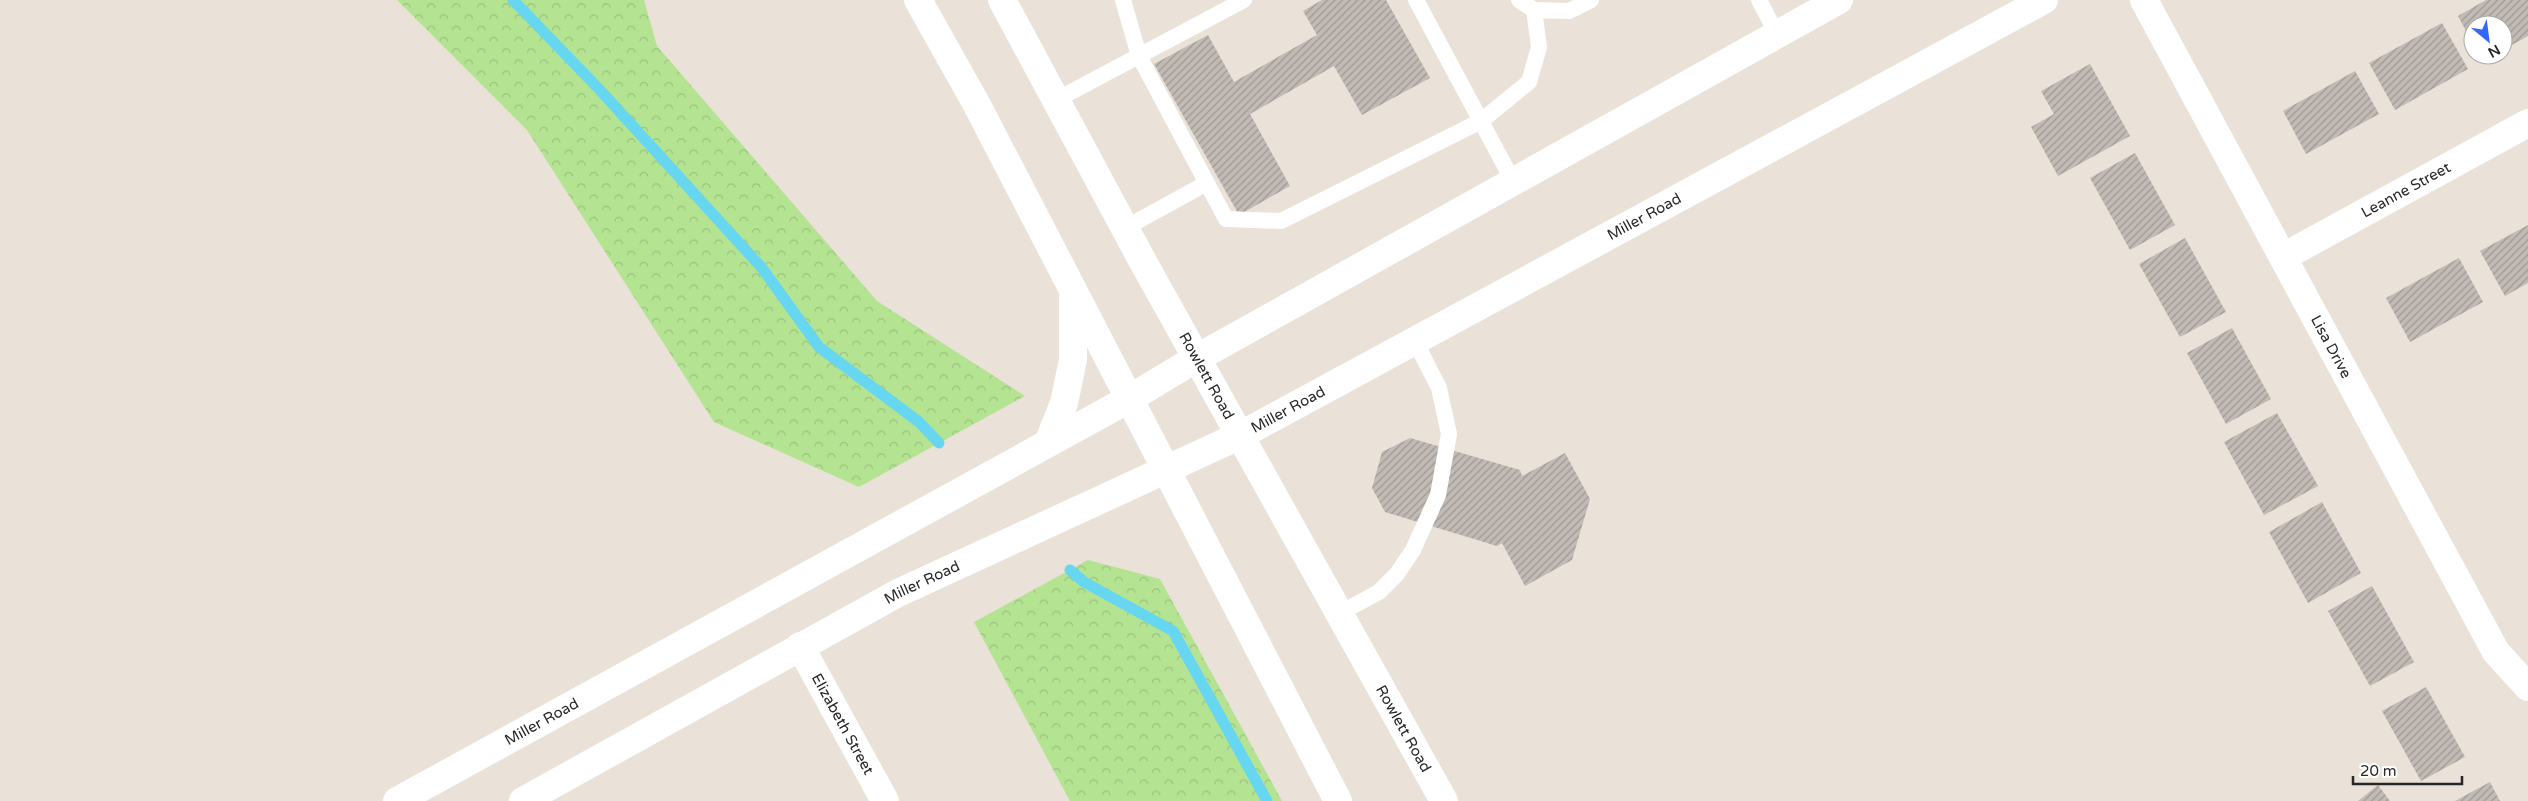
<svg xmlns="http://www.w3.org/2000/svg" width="2528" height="801" font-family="'Varela Round',sans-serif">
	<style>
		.forest { fill: url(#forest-crowns) }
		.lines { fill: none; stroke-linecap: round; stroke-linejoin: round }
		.stream { stroke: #66d6f1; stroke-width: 11 }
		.building { fill: url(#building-hatch) }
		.lane { stroke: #fff; stroke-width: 16 }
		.street { stroke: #fff; stroke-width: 28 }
		.secondary { stroke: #fff; stroke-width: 28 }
		.labels { text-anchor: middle; stroke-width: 4; stroke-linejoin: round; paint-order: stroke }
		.street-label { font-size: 15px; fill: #272727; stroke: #fff }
	</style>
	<defs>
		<pattern id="forest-crowns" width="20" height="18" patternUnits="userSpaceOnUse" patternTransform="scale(1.25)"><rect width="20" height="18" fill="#b4e392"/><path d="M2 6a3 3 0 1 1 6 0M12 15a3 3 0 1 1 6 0" fill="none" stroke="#9bc37e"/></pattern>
		<pattern id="building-hatch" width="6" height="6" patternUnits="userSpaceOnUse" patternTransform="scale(1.25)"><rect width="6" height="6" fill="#c2bbb5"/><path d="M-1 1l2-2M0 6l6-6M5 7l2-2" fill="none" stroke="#9e9893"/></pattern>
	</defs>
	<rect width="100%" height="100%" fill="#eae1d8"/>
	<path class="forest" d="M397,0H644L657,46L877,301L1025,396L859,487L714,422L527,130Z
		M1088,560L1160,579L1282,801H1070L974,622Z"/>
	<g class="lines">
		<path class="stream" d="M513,0L599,89L762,268L819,347L919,422L939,443
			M1070,570L1084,582L1173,631L1267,801"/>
	</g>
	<path class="building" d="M1322,0H1386L1430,78L1362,115L1334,66L1250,114L1290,186L1239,215L1154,64L1208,35L1234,82L1317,35L1303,11Z
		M2486,0H2528V36L2503,50V25H2473V44L2458,16Z
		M2442,23L2468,69L2395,110L2369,63Z
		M2090,64L2130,136L2058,176L2031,127L2054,114L2041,91Z
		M2355,71L2379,114L2306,154L2283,111Z
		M2135,153L2175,225L2130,250L2090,178Z
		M2528,225V283L2505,296L2480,251Z
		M2185,238L2226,312L2180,337L2139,264Z
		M2459,258L2483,302L2410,342L2386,298Z
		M2232,328L2271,399L2226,424L2187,353Z
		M2277,413L2318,486L2264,515L2224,442Z
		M1410,438L1520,470L1522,476L1565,453L1590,499L1572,560L1525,586L1502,543L1497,546L1385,512L1372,488L1382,452Z
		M2322,502L2361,573L2308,603L2269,532Z
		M2372,586L2414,662L2370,686L2328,611Z
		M2426,687L2465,757L2421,781L2382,711Z
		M2490,782L2500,801H2455Z
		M2378,785L2390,801H2358Z"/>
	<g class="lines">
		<path class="lane" d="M1123,0L1139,56L1226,219L1281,221L1481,121L1529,82L1539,47L1534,10
			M1416,0L1513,181
			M1519,0L1534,10L1569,11L1591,0
			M1759,0L1777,34
			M1056,100L1244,0
			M1125,228L1207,183
			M1340,613L1379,592L1397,574L1413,550L1438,495L1449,434L1439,388L1415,341"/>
		<g class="street">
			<path id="s1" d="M2144,0L2496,652L2528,687"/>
			<path id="s2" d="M2283,257L2528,123"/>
			<path id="s3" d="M800,646L885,801"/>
		</g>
		<g class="secondary">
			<path d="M918,0L977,105L1338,801"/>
			<path id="s4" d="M1002,0L1142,260L1444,801"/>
			<path d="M1048,443L1064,403L1073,360V295"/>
			<path id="s5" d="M397,801L1129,399L1197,358L1839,0"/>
			<path id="s6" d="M523,801L898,593L1241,435L2044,0"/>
		</g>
	</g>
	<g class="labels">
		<g class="street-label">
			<text dy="5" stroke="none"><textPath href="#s2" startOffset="140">Leanne Street</textPath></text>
			<text dy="5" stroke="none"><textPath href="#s6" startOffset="1265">Miller Road</textPath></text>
			<text dy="5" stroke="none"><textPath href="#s1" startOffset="394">Lisa Drive</textPath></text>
			<text dy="5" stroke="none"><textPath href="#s4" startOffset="428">Rowlett Road</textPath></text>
			<text dy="5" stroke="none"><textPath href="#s6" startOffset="860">Miller Road</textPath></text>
			<text dy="5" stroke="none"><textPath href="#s6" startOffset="455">Miller Road</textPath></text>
			<text dy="5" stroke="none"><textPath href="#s5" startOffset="165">Miller Road</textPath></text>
			<text dy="5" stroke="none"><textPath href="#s3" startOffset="89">Elizabeth Street</textPath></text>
			<text dy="5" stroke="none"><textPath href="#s4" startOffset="832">Rowlett Road</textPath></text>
		</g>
	</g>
	<g transform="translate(2488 40) rotate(151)"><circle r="24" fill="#ffffff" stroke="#a9a9a9"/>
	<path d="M0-4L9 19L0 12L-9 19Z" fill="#3167fe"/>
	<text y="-8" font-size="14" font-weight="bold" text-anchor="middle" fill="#272727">N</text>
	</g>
	<path d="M2353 776v8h109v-8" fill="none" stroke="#272727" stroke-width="2.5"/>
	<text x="2360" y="776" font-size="15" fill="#272727" stroke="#ffffff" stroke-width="4" paint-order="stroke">20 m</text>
</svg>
